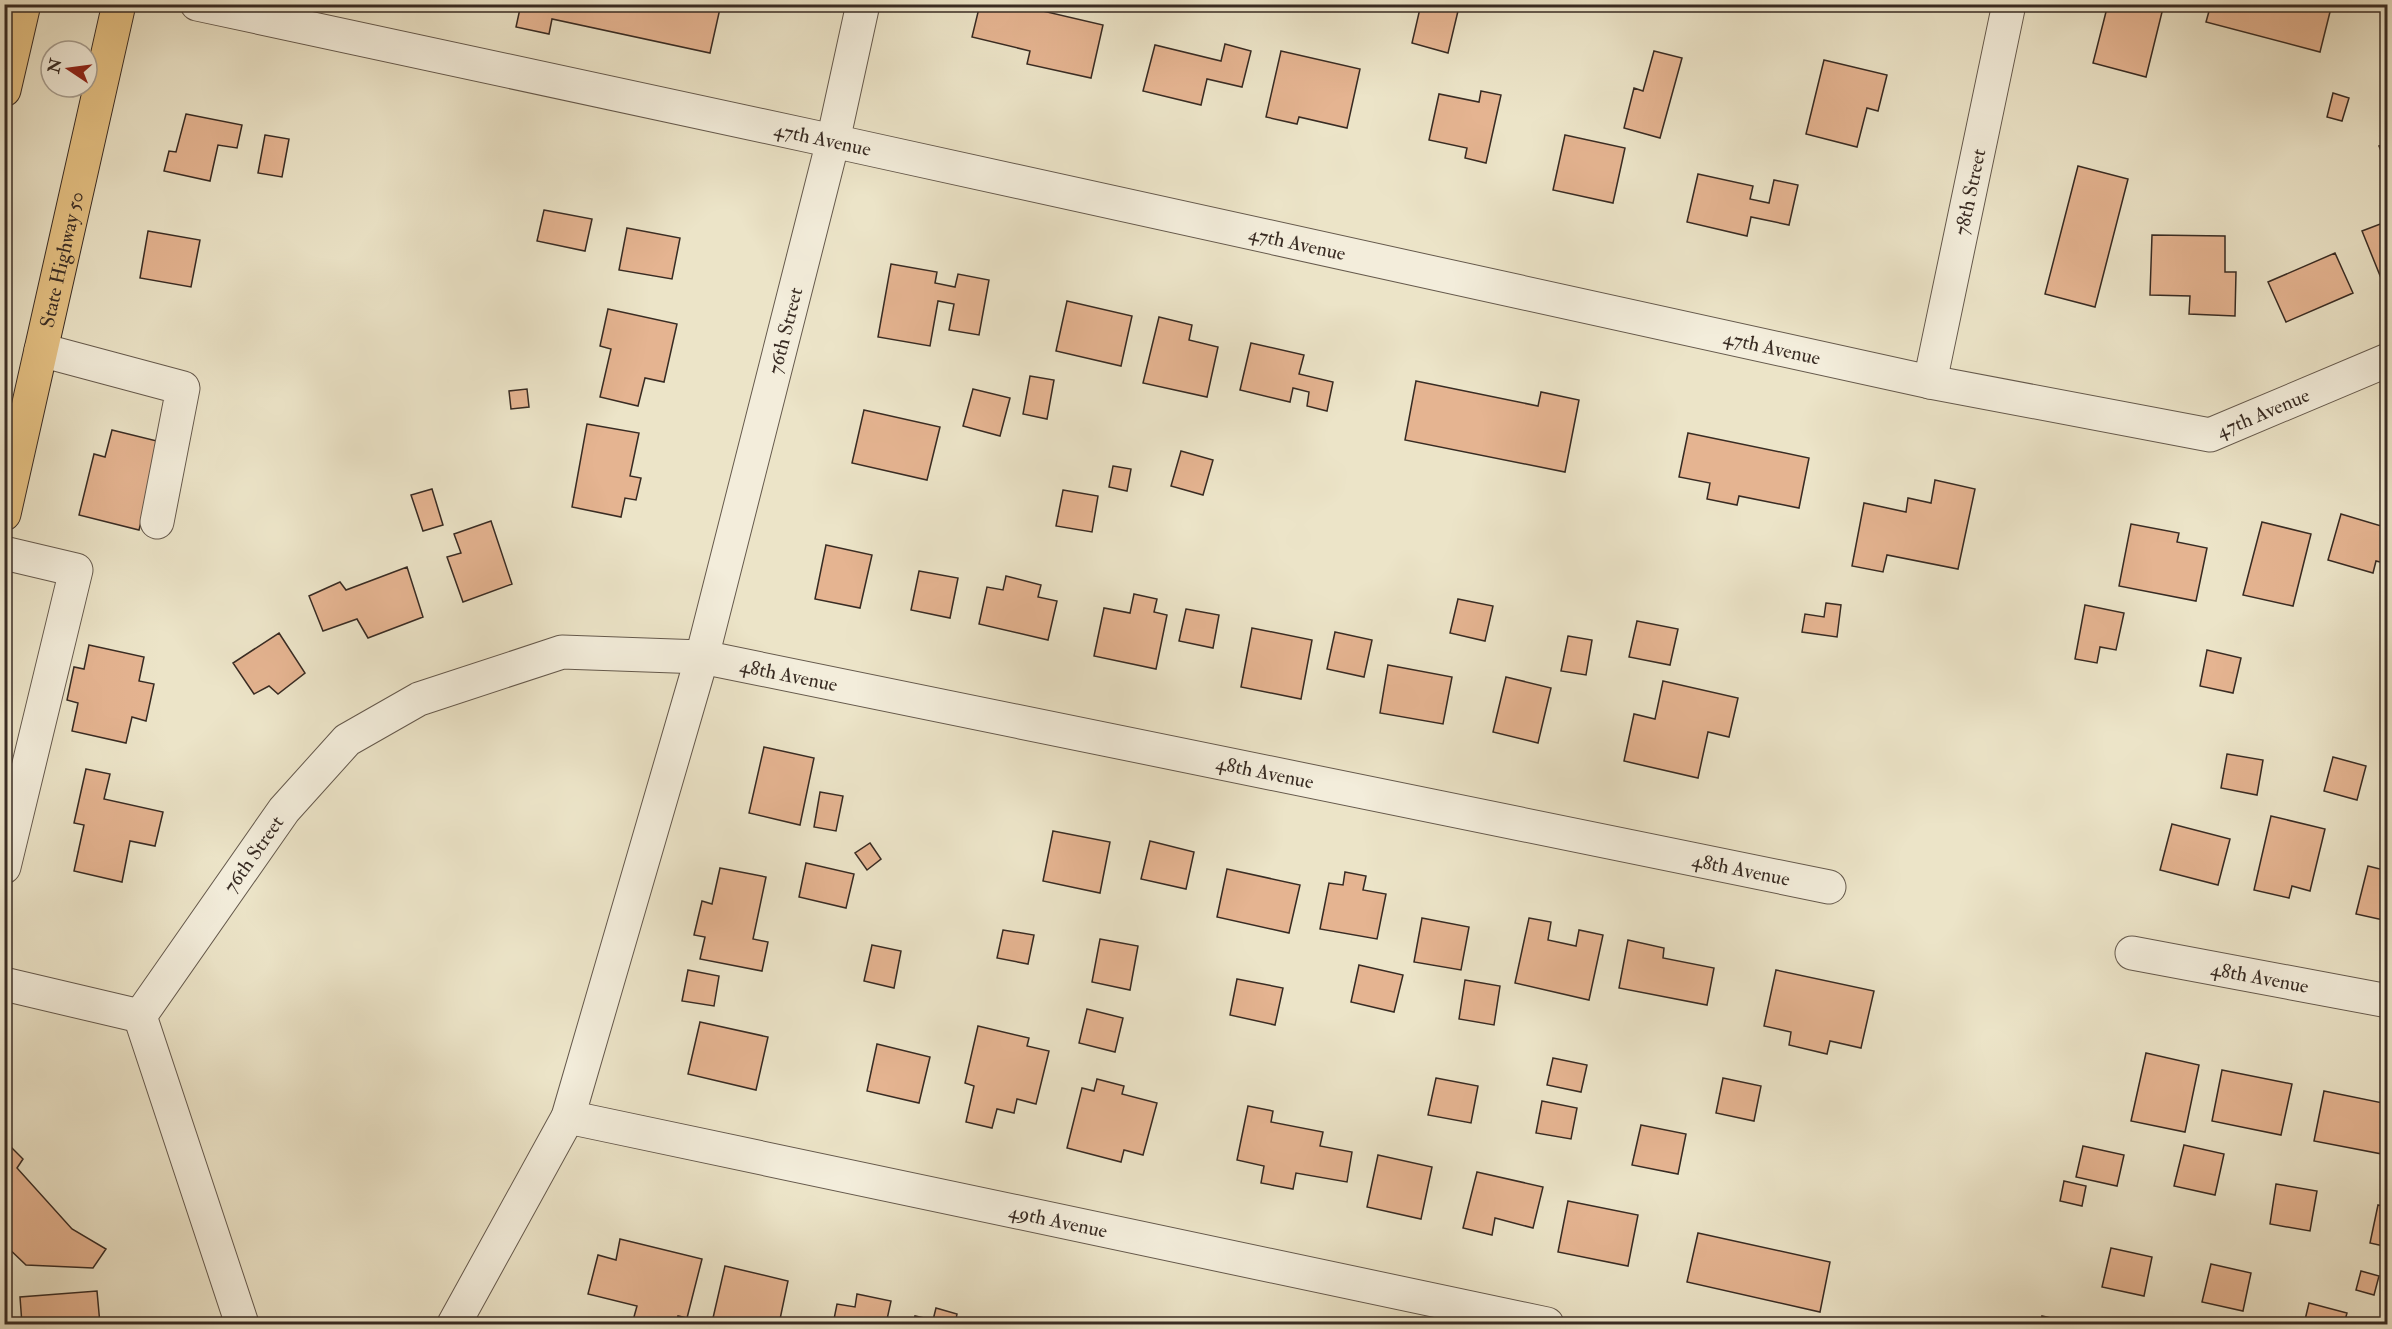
<svg xmlns="http://www.w3.org/2000/svg" width="2392" height="1329" font-family="'IM FELL Double Pica',serif">
	<style>
		.building { fill: #e5b491; stroke: #382b23; stroke-width: 1.5 }
		.lines { fill: none; stroke-linecap: round; stroke-linejoin: round }
		.minor-casing { stroke: #65594c; stroke-width: 35 }
		.major-casing { stroke: #382b23; stroke-width: 35 }
		.minor { stroke: #f3eddb; stroke-width: 33 }
		.major { stroke: #e6c284; stroke-width: 33 }
		.labels { text-anchor: middle; stroke-width: 6; stroke-linejoin: round; paint-order: stroke }
		.street-label { font-size: 20px; fill: #382b23; stroke: #f3eddb }
	</style>
	<rect width="100%" height="100%" fill="#ece4c8"/>
	<filter id="stains"><feTurbulence type="fractalNoise" baseFrequency=".00333" numOctaves="4"/><feColorMatrix values="0 0 0 0 .2 0 0 0 0 .09 0 0 0 0 .02 0 0 0 .5 -.17"/></filter>
	<radialGradient id="worn" r=".72"><stop offset=".6" stop-color="#630" stop-opacity="0"/><stop offset="1" stop-color="#630" stop-opacity=".3"/></radialGradient>
	<path class="building" d="M521,4H721L710,53L552,19L549,34L516,27Z
		M980,4H1013L1103,25L1091,78L1027,64L1030,51L972,37Z
		M1421,4L1458,11L1448,53L1412,43Z
		M2108,4H2164L2146,77L2093,63Z
		M2211,4H2332L2320,52L2206,22Z
		M1225,44L1251,51L1242,87L1207,79L1201,105L1143,91L1155,45L1221,61Z
		M1281,51L1360,69L1347,128L1299,117L1297,124L1266,117Z
		M1654,51L1682,58L1660,138L1624,128L1634,88L1643,91Z
		M1824,60L1887,75L1878,111L1867,108L1857,147L1806,134Z
		M1481,91L1501,95L1486,163L1465,158L1467,148L1429,140L1439,94L1479,102Z
		M2333,93L2349,98L2342,121L2327,117Z
		M186,114L242,125L237,148L218,145L210,181L164,171L169,151L176,152Z
		M265,135L289,139L282,177L258,173Z
		M1565,135L1625,148L1613,203L1553,190Z
		M2388,143V168L2379,146Z
		M2078,166L2128,179L2095,307L2045,294Z
		M1698,174L1753,186L1750,199L1769,203L1774,180L1798,185L1789,225L1751,217L1747,236L1687,222Z
		M544,210L592,219L585,251L537,241Z
		M2388,221V281L2383,283L2362,231Z
		M627,228L680,238L672,279L619,270Z
		M148,231L200,240L191,287L140,278Z
		M2152,235L2225,236V272H2236L2235,316L2189,314L2190,296L2150,295Z
		M2335,253L2353,293L2286,322L2268,282Z
		M891,264L937,272L935,283L955,287L958,274L989,280L979,335L949,330L954,304L938,301L930,346L878,337Z
		M1067,301L1132,316L1121,366L1056,351Z
		M608,309L677,324L664,382L645,378L638,406L600,397L611,349L600,346Z
		M1159,317L1192,325L1189,340L1218,347L1207,397L1143,383Z
		M1251,343L1304,355L1299,374L1333,382L1327,411L1307,406L1309,392L1293,388L1290,402L1240,390Z
		M1030,376L1054,380L1047,419L1023,414Z
		M1416,381L1538,406L1541,392L1579,400L1565,472L1405,440Z
		M527,389L529,407L511,409L509,391Z
		M973,389L1010,398L1000,436L963,426Z
		M864,410L940,427L927,480L852,463Z
		M587,424L639,433L630,476L641,478L636,500L625,498L621,517L572,507Z
		M112,430L161,442L139,530L79,515L94,454L105,457Z
		M1688,433L1809,458L1799,508L1739,496L1737,505L1707,499L1710,483L1679,477Z
		M1181,451L1213,460L1203,495L1171,486Z
		M1113,466L1131,469L1127,491L1109,487Z
		M1935,480L1975,489L1958,569L1887,555L1883,572L1852,566L1864,503L1906,512L1908,498L1931,503Z
		M432,489L443,525L423,531L411,495Z
		M1063,490L1098,496L1092,532L1056,526Z
		M2341,514L2388,528V564L2376,561L2373,573L2328,560Z
		M491,521L512,584L463,602L447,557L461,553L454,534Z
		M2262,522L2311,534L2293,606L2243,595Z
		M2131,524L2179,533L2177,542L2207,548L2196,601L2119,586Z
		M826,545L872,555L860,608L815,599Z
		M407,567L423,617L368,638L357,619L323,631L309,596L340,582L346,590Z
		M919,571L958,578L950,618L911,610Z
		M1006,576L1041,585L1038,597L1057,601L1048,640L979,624L987,587L1003,590Z
		M1134,594L1157,599L1154,612L1167,615L1156,669L1094,656L1104,608L1130,613Z
		M1458,599L1493,606L1485,641L1450,633Z
		M1826,603L1841,605L1837,637L1802,632L1805,614L1824,617Z
		M2085,605L2124,613L2116,650L2100,647L2097,663L2075,659Z
		M1186,609L1219,615L1213,648L1179,641Z
		M1637,621L1678,629L1670,665L1629,657Z
		M1252,628L1312,640L1301,699L1241,687Z
		M1335,632L1372,640L1364,677L1327,669Z
		M279,633L305,673L278,694L269,686L254,694L233,663Z
		M1568,636L1592,640L1586,675L1561,671Z
		M89,645L144,657L139,681L154,684L146,721L132,717L126,743L72,731L78,703L67,700L74,667L84,669Z
		M2207,650L2241,658L2233,693L2200,686Z
		M1388,665L1452,677L1443,724L1380,713Z
		M1506,677L1551,688L1538,743L1493,732Z
		M1663,681L1738,698L1729,737L1708,732L1698,778L1624,761L1634,714L1655,719Z
		M764,747L814,758L800,825L749,813Z
		M2227,754L2263,760L2257,795L2221,788Z
		M2333,757L2366,766L2357,800L2324,791Z
		M86,769L110,774L104,799L163,812L155,846L130,841L122,882L74,871L84,825L74,823Z
		M820,792L843,796L836,831L814,827Z
		M2271,816L2325,829L2310,891L2292,886L2289,898L2254,890Z
		M2172,824L2230,839L2218,885L2160,870Z
		M1053,831L1110,842L1100,893L1043,881Z
		M1150,841L1194,852L1186,889L1141,879Z
		M870,843L881,859L867,870L855,853Z
		M806,863L854,874L846,908L799,897Z
		M2368,866L2388,871V921L2356,914Z
		M720,868L766,877L753,939L768,942L762,971L700,959L705,937L694,935L702,901L712,904Z
		M1227,869L1300,885L1289,933L1217,917Z
		M1345,872L1366,876L1363,890L1386,894L1377,939L1320,929L1329,883L1343,885Z
		M1422,918L1469,927L1461,970L1414,962Z
		M1529,918L1551,922L1548,940L1576,946L1579,930L1603,935L1589,1000L1515,983Z
		M1003,930L1034,935L1028,964L997,958Z
		M1100,939L1138,946L1130,990L1092,982Z
		M1628,940L1664,948L1663,958L1714,968L1707,1005L1619,988Z
		M872,945L901,951L894,988L864,981Z
		M1359,965L1403,975L1394,1012L1351,1002Z
		M688,970L719,976L714,1006L682,1001Z
		M1776,970L1874,991L1861,1048L1830,1041L1827,1054L1789,1045L1791,1032L1764,1026Z
		M1237,979L1283,988L1275,1025L1230,1015Z
		M1465,980L1500,986L1494,1025L1459,1019Z
		M1087,1009L1123,1018L1115,1052L1079,1043Z
		M700,1022L768,1037L756,1090L688,1074Z
		M978,1026L1029,1038L1027,1046L1049,1051L1036,1104L1017,1099L1014,1113L997,1109L992,1128L966,1122L974,1086L965,1083Z
		M877,1044L930,1057L919,1103L867,1091Z
		M2146,1053L2199,1065L2185,1132L2131,1121Z
		M1553,1058L1587,1065L1581,1092L1547,1085Z
		M2222,1070L2292,1084L2281,1135L2212,1121Z
		M1436,1078L1478,1086L1471,1123L1428,1115Z
		M1723,1078L1761,1086L1754,1121L1716,1113Z
		M1097,1079L1124,1086L1122,1094L1157,1103L1143,1155L1124,1150L1121,1162L1067,1148L1082,1088L1094,1091Z
		M2324,1091L2388,1104V1125L2382,1154L2314,1141Z
		M1542,1101L1577,1108L1571,1139L1536,1133Z
		M1248,1106L1273,1111L1271,1122L1323,1132L1320,1146L1352,1152L1347,1182L1296,1173L1293,1189L1261,1183L1264,1166L1237,1160Z
		M1641,1125L1686,1134L1678,1174L1632,1165Z
		M4,1140L23,1159L17,1168L72,1229L106,1249L93,1268L26,1265L4,1244Z
		M2184,1145L2224,1154L2215,1195L2174,1186Z
		M2083,1146L2124,1155L2117,1186L2076,1177Z
		M1378,1155L1432,1167L1421,1219L1367,1207Z
		M1477,1172L1543,1187L1533,1228L1495,1218L1492,1235L1463,1228Z
		M2064,1181L2086,1186L2082,1206L2060,1201Z
		M2276,1184L2317,1191L2310,1231L2270,1224Z
		M1568,1201L1638,1215L1628,1266L1558,1252Z
		M2378,1205L2388,1207V1247L2370,1243Z
		M1698,1233L1830,1262L1820,1312L1687,1282Z
		M620,1239L702,1259L687,1318L678,1316L676,1324H632L637,1306L588,1294L598,1255L616,1260Z
		M2111,1248L2152,1257L2144,1296L2102,1287Z
		M2211,1264L2251,1273L2243,1311L2202,1302Z
		M725,1266L788,1281L779,1324H742L713,1318Z
		M2361,1271L2379,1276L2374,1295L2356,1290Z
		M97,1291L100,1324H22L20,1297Z
		M857,1294L891,1301L886,1324H833L837,1304L855,1307Z
		M2309,1303L2347,1313L2344,1324H2304Z
		M936,1308L957,1314L955,1324H913L915,1316L933,1320Z
		M2042,1316L2079,1324H2040Z"/>
	<g class="lines">
		<g class="minor-casing">
			<g id="minor">
				<path id="s1" d="M197,4L833,141L1930,382L2210,435L2388,360"/>
				<path d="M41,350L183,388L157,522"/>
				<path id="s2" d="M1930,382L2009,4"/>
				<path d="M4,553L76,570L4,867"/>
				<path id="s3" d="M2132,953L2388,1001"/>
				<path d="M4,984L140,1016"/>
				<path id="s4" d="M568,1117L1547,1324"/>
				<path id="s5" d="M242,1324L140,1016L284,810L347,740L419,699L562,652L702,657L1829,887"/>
				<path id="s6" d="M454,1324L568,1117L702,657L833,141L863,4"/>
			</g>
		</g>
		<g class="major-casing">
			<g id="major">
				<path d="M4,90L24,4"/>
				<path id="s7" d="M4,514L119,4"/>
			</g>
		</g>
		<use href="#minor" class="minor"/>
		<use href="#major" class="major"/>
	</g>
	<g class="labels">
		<g class="street-label">
			<text dy="7" stroke="none"><textPath href="#s1" startOffset="640">47th Avenue</textPath></text>
			<text dy="7" stroke="none"><textPath href="#s2" startOffset="194">78th Street</textPath></text>
			<text dy="7" stroke="none"><textPath href="#s1" startOffset="1126">47th Avenue</textPath></text>
			<text dy="7" stroke="none"><textPath href="#s7" startOffset="261">State Highway 50</textPath></text>
			<text dy="7" stroke="none"><textPath href="#s6" startOffset="1052">76th Street</textPath></text>
			<text dy="7" stroke="none"><textPath href="#s1" startOffset="1612">47th Avenue</textPath></text>
			<text dy="7" stroke="none"><textPath href="#s1" startOffset="2116">47th Avenue</textPath></text>
			<text dy="7" stroke="none"><textPath href="#s5" startOffset="1132">48th Avenue</textPath></text>
			<text dy="7" stroke="none"><textPath href="#s5" startOffset="1618">48th Avenue</textPath></text>
			<text dy="7" stroke="none"><textPath href="#s5" startOffset="522">76th Street</textPath></text>
			<text dy="7" stroke="none"><textPath href="#s5" startOffset="2104">48th Avenue</textPath></text>
			<text dy="7" stroke="none"><textPath href="#s3" startOffset="130">48th Avenue</textPath></text>
			<text dy="7" stroke="none"><textPath href="#s4" startOffset="501">49th Avenue</textPath></text>
		</g>
	</g>
	<rect width="2392" height="1329" fill="none" stroke="#ece4c8" stroke-width="24"/>
	<rect x="6" y="6" width="2380" height="1317" fill="none" stroke="#382b23" stroke-width="3"/>
	<rect x="12" y="12" width="2368" height="1305" fill="none" stroke="#382b23" stroke-width="1.5"/>
	<g transform="translate(69 69) rotate(283)"><circle r="28" fill="#f3eddb" stroke="#a89f91" stroke-width="1.5"/>
	<path d="M0-4.5L10 22L0 15L-10 22Z" fill="#8f2418"/>
	<text y="-9" font-size="16" font-weight="bold" text-anchor="middle" fill="#382b23">N</text>
	</g>
	<rect width="100%" height="100%" filter="url(#stains)"/>
	<rect width="100%" height="100%" fill="url(#worn)"/>
</svg>
